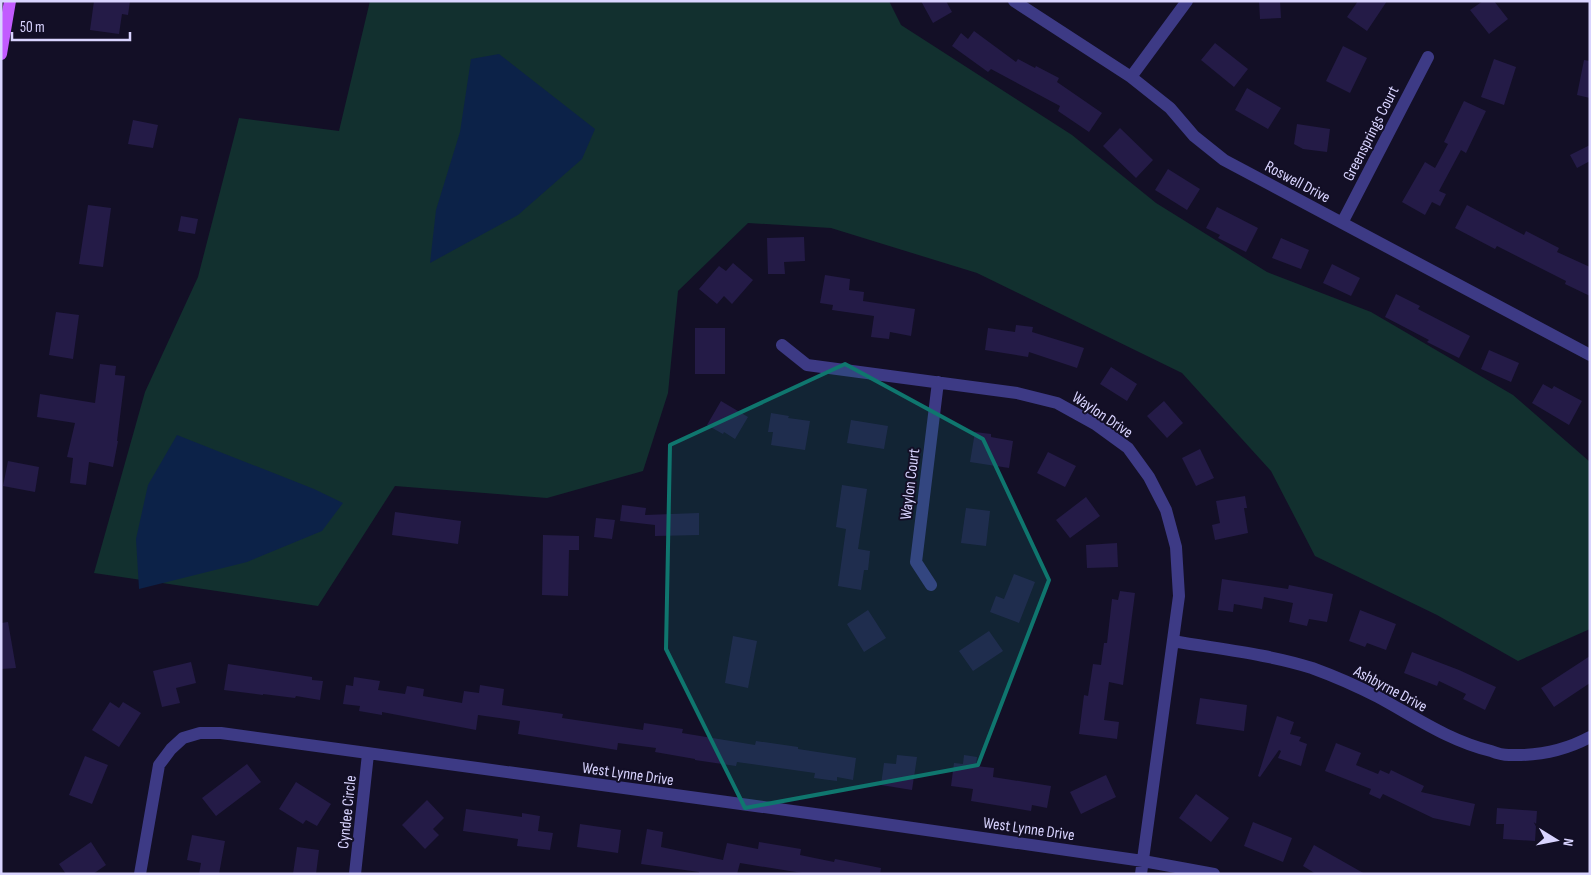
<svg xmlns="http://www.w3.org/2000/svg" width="1591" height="875" font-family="'Sofia Sans Condensed',sans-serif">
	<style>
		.green { fill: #12302f }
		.water { fill: #0c2248 }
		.building { fill: #241b47 }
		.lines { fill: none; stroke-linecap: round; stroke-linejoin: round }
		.minor { stroke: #3d3a85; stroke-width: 12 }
		.major { stroke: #c25bff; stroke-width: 12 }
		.marked { fill: #0f766e; fill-opacity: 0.2; stroke: #0f766e; stroke-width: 4; stroke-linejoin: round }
		.labels { text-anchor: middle; stroke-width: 4; stroke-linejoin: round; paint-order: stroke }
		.street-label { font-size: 16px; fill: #d9d4ff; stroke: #130f26 }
	</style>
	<rect width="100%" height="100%" fill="#130f26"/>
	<path class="green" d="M370,1H889L901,25L1072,135L1156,203L1267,272L1371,312L1513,395L1590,462V629L1518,661L1437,615L1315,556L1271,471L1182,373L977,273L831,228L748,223L678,291L668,393L643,471L547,498L395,486L318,606L94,573L145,392L198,277L239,118L339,131Z"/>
	<path class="water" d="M499,54L595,129L582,159L518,215L430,263L436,210L460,132L471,59Z
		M177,435L314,489L343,503L322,531L247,562L139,589L136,539L148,485Z"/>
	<path class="building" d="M94,1H130L128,15L122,14L119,34L90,30Z
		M921,1H946L952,12L933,23Z
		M1259,1H1280L1281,18L1260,19Z
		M1358,1H1387L1367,31L1347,17Z
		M1483,1H1494L1508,19L1489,34L1470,10Z
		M974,31L1016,62L1018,59L1035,68L1036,66L1059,78L1057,82L1102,113L1089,132L1058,111L1060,106L991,69L988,72L952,46L961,33L968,39Z
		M1215,43L1248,69L1234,87L1201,60Z
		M1343,46L1367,58L1350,93L1326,81Z
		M1494,59L1516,67L1504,105L1481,97Z
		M1584,60L1590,61V98L1577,95Z
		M1247,88L1281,108L1268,129L1235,110Z
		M1464,101L1486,111L1466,153L1461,150L1439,191L1446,194L1440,206L1432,202L1425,215L1402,202L1425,162L1435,168L1448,144L1444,142Z
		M133,120L158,125L153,148L128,144Z
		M1297,124L1330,129L1327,152L1303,149L1294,144Z
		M1120,128L1153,160L1136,178L1103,146Z
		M1590,145V161L1577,168L1570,155Z
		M1168,169L1200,189L1187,210L1155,190Z
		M88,205L111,208L103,267L79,264Z
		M1467,205L1524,235L1526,231L1559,248L1557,252L1590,267V296L1565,284L1566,281L1497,246L1495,249L1455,228Z
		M1217,207L1258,228L1246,252L1218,238L1220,235L1206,228Z
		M181,216L198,219L195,234L178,231Z
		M804,237L805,261L784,262L785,274H768L767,238Z
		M1281,238L1309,250L1301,269L1272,258Z
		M733,263L753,280L732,304L724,296L717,304L699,289L719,266L726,271Z
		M1332,264L1360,278L1351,296L1323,283Z
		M825,275L850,279L849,290L864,292L863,301L915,309L911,336L890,332L889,339L871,337L874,316L832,310L833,305L820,303Z
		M1396,294L1420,306L1418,309L1470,336L1459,358L1427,342L1429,340L1385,317Z
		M56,312L79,315L73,359L49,355Z
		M1016,325L1033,327L1032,332L1084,348L1077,368L1029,352L1028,357L985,350L988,328L1015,332Z
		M695,328H725V374H695Z
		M1489,350L1519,363L1511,382L1481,369Z
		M100,364L116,366L115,375L125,376L117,441H118L113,467L89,462L86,485L70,483L73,458L67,457L75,423L37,417L40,394L95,403Z
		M1111,367L1137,384L1127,401L1100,384Z
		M1543,384L1552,389L1554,386L1582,401L1569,425L1532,403Z
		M721,401L748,417L735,439L724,432L723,434L707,425Z
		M1164,401L1183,423L1167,438L1147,416Z
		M771,413L789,416L788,418L810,421L805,450L771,445L773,432H768Z
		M851,420L888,426L884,449L847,443Z
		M975,432L991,434V437L1013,441L1009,468L970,462Z
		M1200,449L1214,478L1196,486L1182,458Z
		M1048,452L1076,466L1065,487L1037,473Z
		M8,461L39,467L35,492L3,486Z
		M842,485L867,489L858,549L870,551L868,570H864L861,590L838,586L846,529L836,527Z
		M1245,496L1247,508H1244L1248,533L1215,540L1212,525L1220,523L1216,501Z
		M1086,497L1100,516L1070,538L1056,520Z
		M622,505L646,508L645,515L699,513V535L655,536V525L620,521Z
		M966,508L990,511L986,546L961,543Z
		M395,512L461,521L458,544L392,535Z
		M596,518L615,520L612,539L594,537Z
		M543,535L579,536V550H569L568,596L542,595Z
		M1117,543L1118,567L1087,568L1086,545Z
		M1014,574L1035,582L1019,623L990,612L996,596L1004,599Z
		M1222,579L1288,589L1289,585L1333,594L1327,622L1309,619L1307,626L1289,622L1293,603L1264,597L1262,609L1234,604L1233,612L1218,610Z
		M1120,591L1135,593L1123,685L1109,682L1104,720L1119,722L1117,739L1079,734L1084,695L1088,696L1093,664L1101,665L1104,643H1107L1112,599L1118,600Z
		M868,610L886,638L864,652L847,624Z
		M1360,610L1396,624L1386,650L1367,643L1365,647L1349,641Z
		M8,622L16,668L1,669V623Z
		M989,631L1003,651L973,671L959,651Z
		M733,636L757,641L748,688L725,683Z
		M1412,652L1459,670L1496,687L1485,710L1463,699L1466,694L1439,681L1437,686L1404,673Z
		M1590,656V683L1554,707L1541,688Z
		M191,662L196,683L176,688L180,703L162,707L153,671Z
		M228,664L312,677V680L323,681L320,700L296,696L295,698L263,694V695L224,690Z
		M354,677L380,681L378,690L405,694L407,686L424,689L423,696L462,703L464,691L479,693L480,685L504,689L502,705L563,714L562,718L643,730L644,723L683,729L682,733L755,745L756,741L798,747V749L856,758L853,780L837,777V781L814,778L815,773L737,762L736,766L695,760V759L655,752L656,748L618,743L617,750L518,734L520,721L478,715L476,730L382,712V715L359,711L360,706L343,704L346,685L353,686Z
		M1200,698L1247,705L1244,731L1196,724Z
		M110,702L119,708L123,702L141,713L119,747L92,730Z
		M1277,716L1294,722L1290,734L1301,737L1299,741L1307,744L1301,766L1278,758L1281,751L1279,750L1260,777L1258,776Z
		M1336,743L1361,753L1356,765L1378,774L1380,770L1389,774L1391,770L1424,786L1421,792L1475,804L1470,826L1433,818L1383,794L1380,799L1369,794L1371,789L1325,771Z
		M897,755L917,757L912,790L881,785L884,763L896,764Z
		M964,755L977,757L976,766L994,768L993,777L1051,786L1047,808L1032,805L1031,811L971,801L973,789L951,786L954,763L963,764Z
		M85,756L108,765L92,804L69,795Z
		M247,764L261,782L216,816L202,798Z
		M1106,775L1116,797L1081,814L1070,792Z
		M296,782L331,804L317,826L306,820L303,824L279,809Z
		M1196,794L1229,818L1211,842L1179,818Z
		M427,800L444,818L433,829L439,835L425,849L402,825Z
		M1497,808L1537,811L1535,841L1503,839L1504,824H1496Z
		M466,809L522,817V813L540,816L538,831L553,833L550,850L517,846L518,839L463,831Z
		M1253,822L1292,838L1283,862L1244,846Z
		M580,824L621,830L618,853L577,847Z
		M647,829L663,832L661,847L723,860L727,843L758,849L759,842L801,849L800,855L834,862L835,859L881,868L880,874H808L740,863L737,874H699V872L641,864Z
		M192,835L225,841L219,874H199L201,863L187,860Z
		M91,842L106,865L93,874H66L59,864Z
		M1314,845L1365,874H1316L1303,866Z
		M297,847L319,850L316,874H293Z"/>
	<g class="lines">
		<path class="minor" d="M1014,1L1131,77L1170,108L1194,136L1224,160L1590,355
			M1131,77L1187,1
			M1342,223L1428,57
			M782,345L807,365L1017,393L1057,403L1095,424L1128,448L1149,477L1166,510L1176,547L1179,596L1141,874
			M931,585L916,562L938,382
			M1173,641C1218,649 1268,654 1312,668C1334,676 1357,686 1378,697C1415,717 1449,741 1491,751C1496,753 1503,755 1509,755C1537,756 1566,750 1590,737
			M140,874L159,765L171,749L183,738L200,733H221L822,815L1143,861L1214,874
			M355,874L368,754"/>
		<path class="major" d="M1,54L10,1"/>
	</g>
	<path class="marked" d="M845,364L983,439L1049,580L978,765L745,808L666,649L670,445Z"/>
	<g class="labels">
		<g class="street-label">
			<text transform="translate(1370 133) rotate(-63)" y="6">Greensprings Court</text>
			<text transform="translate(1298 181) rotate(28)" y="6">Roswell Drive</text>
			<text transform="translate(1103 414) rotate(34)" y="6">Waylon Drive</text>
			<text transform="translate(909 484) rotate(-83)" y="6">Waylon Court</text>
			<text transform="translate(1391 688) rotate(28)" y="6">Ashbyrne Drive</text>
			<text transform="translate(628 773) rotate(8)" y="6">West Lynne Drive</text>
			<text transform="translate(346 812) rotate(-84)" y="6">Cyndee Circle</text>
			<text transform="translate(1029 828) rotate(8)" y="6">West Lynne Drive</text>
		</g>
	</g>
	<rect width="1591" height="875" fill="none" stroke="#d9d4ff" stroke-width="5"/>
	<g transform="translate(1556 840) rotate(100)" stroke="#130f26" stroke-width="4" paint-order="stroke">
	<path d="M0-4L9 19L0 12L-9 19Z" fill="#d9d4ff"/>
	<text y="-8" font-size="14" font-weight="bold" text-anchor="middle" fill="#d9d4ff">N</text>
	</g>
	<path d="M12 32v8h118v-8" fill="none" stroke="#d9d4ff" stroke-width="2.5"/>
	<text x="20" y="32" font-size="15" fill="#d9d4ff" stroke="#130f26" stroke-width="4" paint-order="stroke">50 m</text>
</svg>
